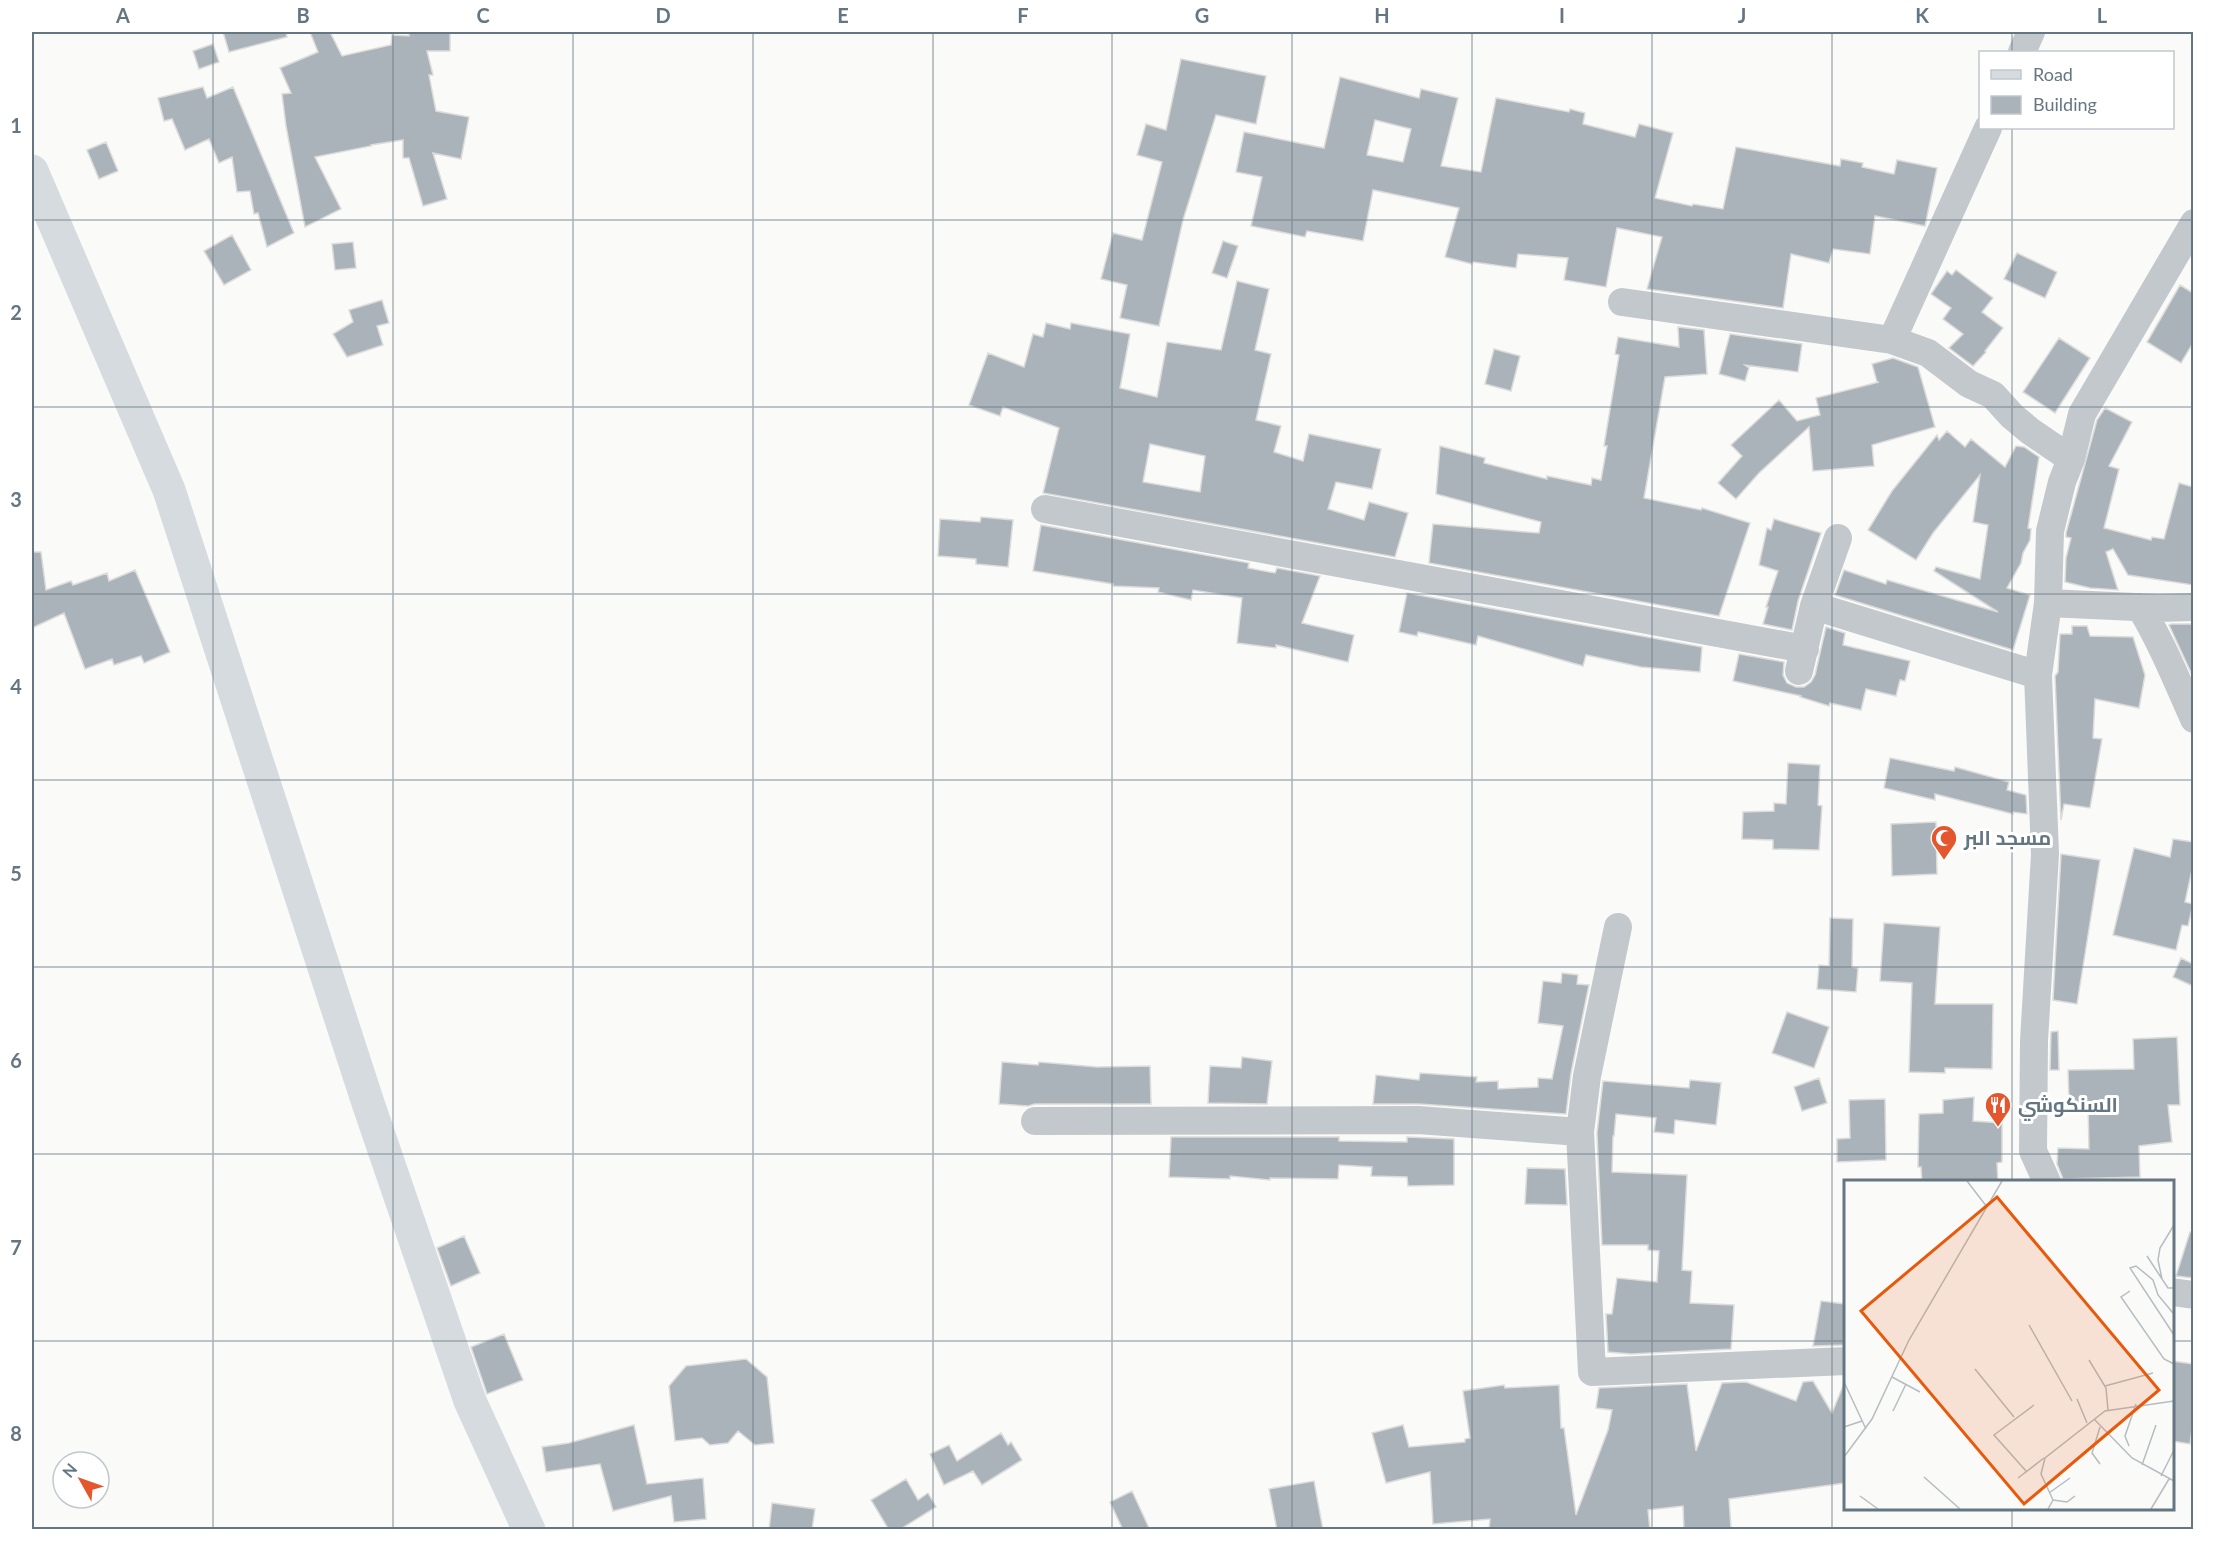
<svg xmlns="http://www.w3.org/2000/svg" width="2225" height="1561" font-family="Lato,Cairo,sans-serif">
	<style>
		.building { fill: #aab3b9; stroke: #dcdcda; stroke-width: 1.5; fill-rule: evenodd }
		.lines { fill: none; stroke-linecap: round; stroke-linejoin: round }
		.minor { stroke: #c3c8cc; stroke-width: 28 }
		.major { stroke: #d6dbdf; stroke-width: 33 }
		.grid { fill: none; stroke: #657683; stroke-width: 1.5; stroke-opacity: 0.55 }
		.labels { text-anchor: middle; stroke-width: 6; stroke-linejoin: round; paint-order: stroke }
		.poi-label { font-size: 20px; font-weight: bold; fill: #657683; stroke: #fff; text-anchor: start }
		.inset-road { fill: none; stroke: #b5bdc2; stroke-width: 1.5 }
		.view { fill: #e8590c; fill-opacity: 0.15; stroke: #e8590c; stroke-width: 3 }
		.inset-edge { fill: none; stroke: #657683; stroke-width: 3 }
		.neatline { fill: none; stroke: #657683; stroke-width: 2 }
		.grid-label { font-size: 20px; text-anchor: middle; font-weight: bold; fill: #657683 }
	</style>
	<rect width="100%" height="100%" fill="#fafaf8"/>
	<path class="building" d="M223,32H286L287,37L229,52Z
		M310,32H330L342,56L391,45L392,35L409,36V32H450V51H427L433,75H429L436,111L469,117L461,159L433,153L447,199L423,206L409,158H403V140L371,145V146L315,157L341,209L305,227L286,126L282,94L291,93L280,68L318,52Z
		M213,44L219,62L199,69L193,51Z
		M1181,59L1266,76L1256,124L1216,115L1183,220L1159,326L1120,318L1127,285L1101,279L1113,233L1142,240L1162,162L1137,155L1146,124L1166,130Z
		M1340,77L1419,98L1421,89L1458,98L1441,166L1481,172L1496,98L1569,112L1570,109L1585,113L1583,124L1635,137L1639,124L1673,133L1655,198L1692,206L1693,204L1723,209L1736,147L1840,166L1841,159L1863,163L1862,167L1894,174L1897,160L1937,168L1925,226L1875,216L1870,254L1833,249L1829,263L1791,254L1783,308L1647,289L1662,237L1617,228L1606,287L1564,280L1568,258L1518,254L1516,268L1473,262L1472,264L1445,257L1459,208L1373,190L1363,241L1307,231L1305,237L1251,226L1262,177L1236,172L1244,132L1324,148ZM1375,120L1411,129L1403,162L1367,155Z
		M203,87L207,98L233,87L294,233L267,247L258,213L254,214L250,191L237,192L232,157L219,163L209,139L185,150L172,119L164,121L158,98Z
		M106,142L118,171L99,179L87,150Z
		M232,235L251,270L224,285L204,251Z
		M1223,241L1238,246L1227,278L1212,273Z
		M353,242L356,268L335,270L332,244Z
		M2017,253L2057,272L2045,298L2004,279Z
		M1956,270L1993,298L1982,312L2003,328L1985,351L1986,352L1973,366L1949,348L1963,334L1943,319L1951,308L1931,294L1947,271L1952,275Z
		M1237,281L1269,289L1255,350L1271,354L1256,420L1281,426L1274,452L1303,461L1309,434L1381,449L1372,489L1336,482L1328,509L1364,520L1369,502L1408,513L1395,557L1043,493L1059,428L1003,407L1000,416L969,405L988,353L1024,367L1033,334L1043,337L1046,323L1070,329L1071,323L1130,334L1120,388L1157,397L1167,342L1221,350ZM1150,444L1205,456L1200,492L1143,482Z
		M2180,285L2193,293V343L2181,363L2147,342Z
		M382,300L389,323L377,326L383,345L347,357L333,334L353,322L349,310Z
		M1678,327L1704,330L1707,374L1665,377L1644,498L1701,510L1702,508L1750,523L1719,616L1429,563L1433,524L1539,533L1541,522L1436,494L1440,446L1485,458L1484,463L1547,479V476L1591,485L1592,478L1601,480L1607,446H1604L1619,355L1615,354L1618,337L1679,347Z
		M1730,334L1802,344L1798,372L1745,365L1749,368L1745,381L1719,374Z
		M2059,338L2090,358L2055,413L2023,392Z
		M1494,349L1520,356L1511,391L1485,384Z
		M1893,358L1918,367L1935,427L1872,445L1874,466L1813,471L1809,427L1759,473L1736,499L1718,483L1742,456L1731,445L1779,400L1797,421L1820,415L1816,398L1879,382H1877L1872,364Z
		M2105,408L2132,422L2109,466L2119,469L2104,528L2151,540L2152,537L2164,539L2179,483L2193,487V585L2128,575L2113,549L2106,552L2118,590L2090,588L2065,582L2066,558L2071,538L2066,537V533L2097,420Z
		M1947,431L1965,447L1971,439L2005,467L2016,446L2024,447L2039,457L2028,528L2031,529L2030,540L2023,553L2021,563L2007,588L2030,595L2013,650L1835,595L1844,570L1886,584L1887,580L1998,612L1934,571L1936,567L1980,579L1988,525L1973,522L1980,475L1933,533L1916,560L1868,530L1892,491L1937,435L1939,440Z
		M981,517L1013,520L1008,567L976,564V559L938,556L940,519L980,522Z
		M1774,519L1821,533L1798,601L1792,630L1763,624L1768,607H1766L1778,571L1759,565L1767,528L1771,530Z
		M1041,525L1249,563L1248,568L1275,573L1277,568L1320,576L1302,623L1354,635L1348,662L1276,645V648L1237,643L1242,598L1193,590L1191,600L1158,592L1159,588L1113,586V584L1033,571Z
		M32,552H41L46,590L71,581L73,585L107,573L109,581L135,570L170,652L144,663L141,656L114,665L112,659L85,669L64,613L32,628Z
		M1407,593L1702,647L1700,672L1641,667L1586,655L1583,666L1478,636L1476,645L1418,632L1417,636L1399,632Z
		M2171,624H2191L2193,628V677L2169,625Z
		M2072,626H2087L2090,636L2133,637L2145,675L2139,708L2095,699L2093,738L2102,739L2090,808L2064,804L2061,820L2055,676L2058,672L2060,634H2072Z
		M1826,627L1845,633L1843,645L1910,661L1905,681L1900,680L1896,696L1866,689L1861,710L1830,703L1829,706L1800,697L1801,696L1733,681L1739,654L1784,662L1783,675L1787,683L1796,687H1804L1811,682L1815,675Z
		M1890,758L1954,771L1955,767L2009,782L2007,790L2026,795L2027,814L2013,812V814L1935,794V800L1884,788Z
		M1788,763L1820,765L1818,805L1822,806L1819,850L1773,849V840L1742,839L1743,812L1774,811V803L1786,804Z
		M1936,822L1937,874L1892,876L1891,824Z
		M2173,839L2193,842V865L2185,902L2193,904L2188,926L2182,925L2176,950L2113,935L2134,848L2170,857Z
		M2061,854L2100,860L2077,1004L2053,1000Z
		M1830,918L1853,919L1852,967L1858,968L1856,992L1817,989L1819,965L1829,966Z
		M1884,923L1940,927L1935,1004H1993L1992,1069L1945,1068V1073L1909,1072L1912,983L1880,981Z
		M2181,958L2193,964V986L2173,977Z
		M1562,973L1578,975L1577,984L1589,985L1571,1073L1566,1114L1419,1104H1373L1376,1075L1419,1080L1420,1073L1477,1077L1476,1082L1498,1081V1089L1538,1087V1078L1552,1079L1563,1026L1538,1023L1543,981L1561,983Z
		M1787,1012L1829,1027L1814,1068L1772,1053Z
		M2058,1031L2059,1070H2050L2051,1032Z
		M2177,1037L2180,1105H2168L2172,1142L2139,1146L2140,1177L2063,1179L2057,1164L2058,1148L2089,1149L2088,1105H2074V1102H2069L2068,1070L2134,1069L2133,1039Z
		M1242,1057L1272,1061L1267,1104L1208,1103L1210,1066L1241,1068Z
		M1002,1062L1038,1065L1039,1062L1097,1067L1150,1066L1151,1104H1035L1028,1106L999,1104Z
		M1819,1078L1827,1103L1802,1111L1794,1087Z
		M1690,1080L1721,1083L1716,1125L1675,1120L1674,1134L1654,1132L1656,1118L1616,1114L1614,1136H1613L1612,1172L1687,1175L1682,1270L1692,1271L1690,1303L1734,1305L1731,1349L1631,1354L1608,1352L1606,1314H1612L1617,1278L1657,1282L1659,1251L1648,1250V1245H1602L1597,1133L1603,1081L1689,1088Z
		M1974,1097L1973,1121L2002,1123V1162L1997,1163L1998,1182H1922L1921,1167H1918L1919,1114L1943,1113V1100Z
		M1885,1099L1886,1160L1837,1162V1139L1850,1138L1849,1100Z
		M1171,1137H1339V1141L1407,1142V1137L1454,1139V1185L1408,1186L1407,1177L1371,1176L1372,1167L1339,1165L1338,1179L1270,1178V1180L1230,1176V1179L1169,1177Z
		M1527,1168L1565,1169L1567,1205L1525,1204Z
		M2190,1232H2193V1278L2176,1276Z
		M464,1236L480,1273L451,1286L437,1248Z
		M1821,1301L1845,1304V1345L1813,1346Z
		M504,1334L523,1380L487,1394L471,1347Z
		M746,1359L767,1377L774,1443L755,1445L738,1431L728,1443L710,1445L702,1438L675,1441L669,1386L686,1366Z
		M2172,1361L2193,1364V1421L2190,1444L2172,1441Z
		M1813,1381L1832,1413L1845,1381V1483L1729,1499L1731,1528L1684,1530L1683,1506L1648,1510L1650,1530H1489L1490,1519L1433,1524L1430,1472L1386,1483L1372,1433L1403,1425L1409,1447L1465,1442V1439L1470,1438L1463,1391L1504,1385L1505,1388L1559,1385L1561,1428H1564L1576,1515L1608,1430L1612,1410L1596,1408L1599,1388L1687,1384L1696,1451L1722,1383L1746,1382L1796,1401L1803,1382Z
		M634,1425L647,1484L703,1478L706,1519L674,1522L671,1496L613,1511L600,1464L546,1472L542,1447L569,1443Z
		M1001,1433L1008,1445L1011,1442L1022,1460L982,1485L973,1471L944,1485L930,1454L949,1445L957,1461Z
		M906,1479L918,1500L928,1493L936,1507L899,1530H889L871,1500Z
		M1314,1481L1323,1530H1277L1269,1489Z
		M1132,1491L1150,1530H1123L1110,1502Z
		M772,1503L815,1509L812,1530H769Z"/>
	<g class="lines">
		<path class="minor" d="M2022,52L2031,32
			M1622,302L1892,340L1928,353L1969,384L1993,395L2012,416L2030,431L2071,459
			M1892,340L1988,128
			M1045,509L1805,649
			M2048,603L2157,608L2194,607
			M1814,606L2038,675
			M2140,607C2162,643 2177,681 2194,719
			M1799,671L1814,606L1838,538
			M1618,927L1587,1076L1580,1132L1592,1372L1846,1361
			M1035,1121L1418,1120L1580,1132
			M2047,1182L2033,1151L2034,1041L2045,854L2038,675L2048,603L2050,531L2062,482L2071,459L2082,414L2194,223
			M2172,1292L2194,1295"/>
		<path class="major" d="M32,171L169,490L368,1103L470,1401L529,1530"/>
	</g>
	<path class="grid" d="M213,32V1530M393,32V1530M573,32V1530M753,32V1530M933,32V1530M1112,32V1530M1292,32V1530M1472,32V1530M1652,32V1530M1832,32V1530M2012,32V52M2012,128V1182M32,220H2194M32,407H2194M32,594H2194M32,780H2194M32,967H2194M32,1154H2194M32,1341H1846M2172,1341H2194M2012,1508V1530"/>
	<defs>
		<g id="mosque-pin" transform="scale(1.35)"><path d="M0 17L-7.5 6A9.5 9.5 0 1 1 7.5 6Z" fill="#e4572e" stroke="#fff"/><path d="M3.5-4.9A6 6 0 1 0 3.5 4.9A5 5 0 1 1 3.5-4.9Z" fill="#fff"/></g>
		<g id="restaurant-pin" transform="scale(1.35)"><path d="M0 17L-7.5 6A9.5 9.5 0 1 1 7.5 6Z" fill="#e4572e" stroke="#fff"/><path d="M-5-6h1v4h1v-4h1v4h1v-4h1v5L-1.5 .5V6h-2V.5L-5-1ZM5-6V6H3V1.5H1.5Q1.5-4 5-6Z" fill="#fff"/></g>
	</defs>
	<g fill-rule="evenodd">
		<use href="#mosque-pin" x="1944" y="838"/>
		<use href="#restaurant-pin" x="1998" y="1105"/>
	</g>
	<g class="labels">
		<g class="poi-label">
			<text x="1964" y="845">مسجد البر</text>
			<text x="2018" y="1112">السنكوشي</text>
		</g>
	</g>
	<g transform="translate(1844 1180)">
		<rect width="330" height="330" fill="#fafaf8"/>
		<path class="inset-road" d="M123,1L143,27M330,45L316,68L314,80L318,99L324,108H330M303,76L318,99M286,111L277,117L320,179L330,184M329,133L314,115L309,100L292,86L286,88L330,155M185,145L228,221M245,180L262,208L264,230M131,189L170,237M48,197L76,212M0,202L22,249M261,206L309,193M233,219L243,243M49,231L62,204M250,239L288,278L330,301M0,247L18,241M256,247L248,273L256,284M285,266L281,256L292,224M0,277L28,239L65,160L158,1M298,285L312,245M182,291L150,255L190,225M317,296L330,270M80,297L116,329M174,298L200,278M205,313L226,298M16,316L34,329M209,320L223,322L231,316M204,329L209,320L197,294L201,278L261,231L330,221M307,329L325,299"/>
		<path class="view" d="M153,17L315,210L180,324L17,131Z"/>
		<rect width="330" height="330" class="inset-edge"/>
	</g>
	<rect width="2225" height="1561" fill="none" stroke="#ffffff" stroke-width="66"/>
	<rect x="1979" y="51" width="195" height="78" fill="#ffffff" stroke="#c1c8cd" stroke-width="1.5"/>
	<rect x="1991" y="70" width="30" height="9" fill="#d6dbdf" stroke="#c1c8cd" stroke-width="1.5"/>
	<text x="2033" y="81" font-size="18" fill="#657683">Road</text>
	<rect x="1991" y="96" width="30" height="18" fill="#aab3b9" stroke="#c1c8cd" stroke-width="1.5"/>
	<text x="2033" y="111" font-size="18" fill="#657683">Building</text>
	<g transform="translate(81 1480) rotate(310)"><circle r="28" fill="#ffffff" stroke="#c1c8cd" stroke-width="1.5"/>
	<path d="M0-4.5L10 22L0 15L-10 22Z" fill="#e4572e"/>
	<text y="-9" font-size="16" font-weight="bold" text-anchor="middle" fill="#657683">N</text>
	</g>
	<rect x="33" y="33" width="2159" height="1495" class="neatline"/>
	<g class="grid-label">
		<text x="123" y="23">A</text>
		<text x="303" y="23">B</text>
		<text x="483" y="23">C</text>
		<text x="663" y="23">D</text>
		<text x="843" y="23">E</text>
		<text x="1023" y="23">F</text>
		<text x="1202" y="23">G</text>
		<text x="1382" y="23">H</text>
		<text x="1562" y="23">I</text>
		<text x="1742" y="23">J</text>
		<text x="1922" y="23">K</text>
		<text x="2102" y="23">L</text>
		<text x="16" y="133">1</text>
		<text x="16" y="320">2</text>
		<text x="16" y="507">3</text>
		<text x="16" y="694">4</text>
		<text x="16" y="881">5</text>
		<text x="16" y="1068">6</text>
		<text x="16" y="1255">7</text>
		<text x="16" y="1441">8</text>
	</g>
</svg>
